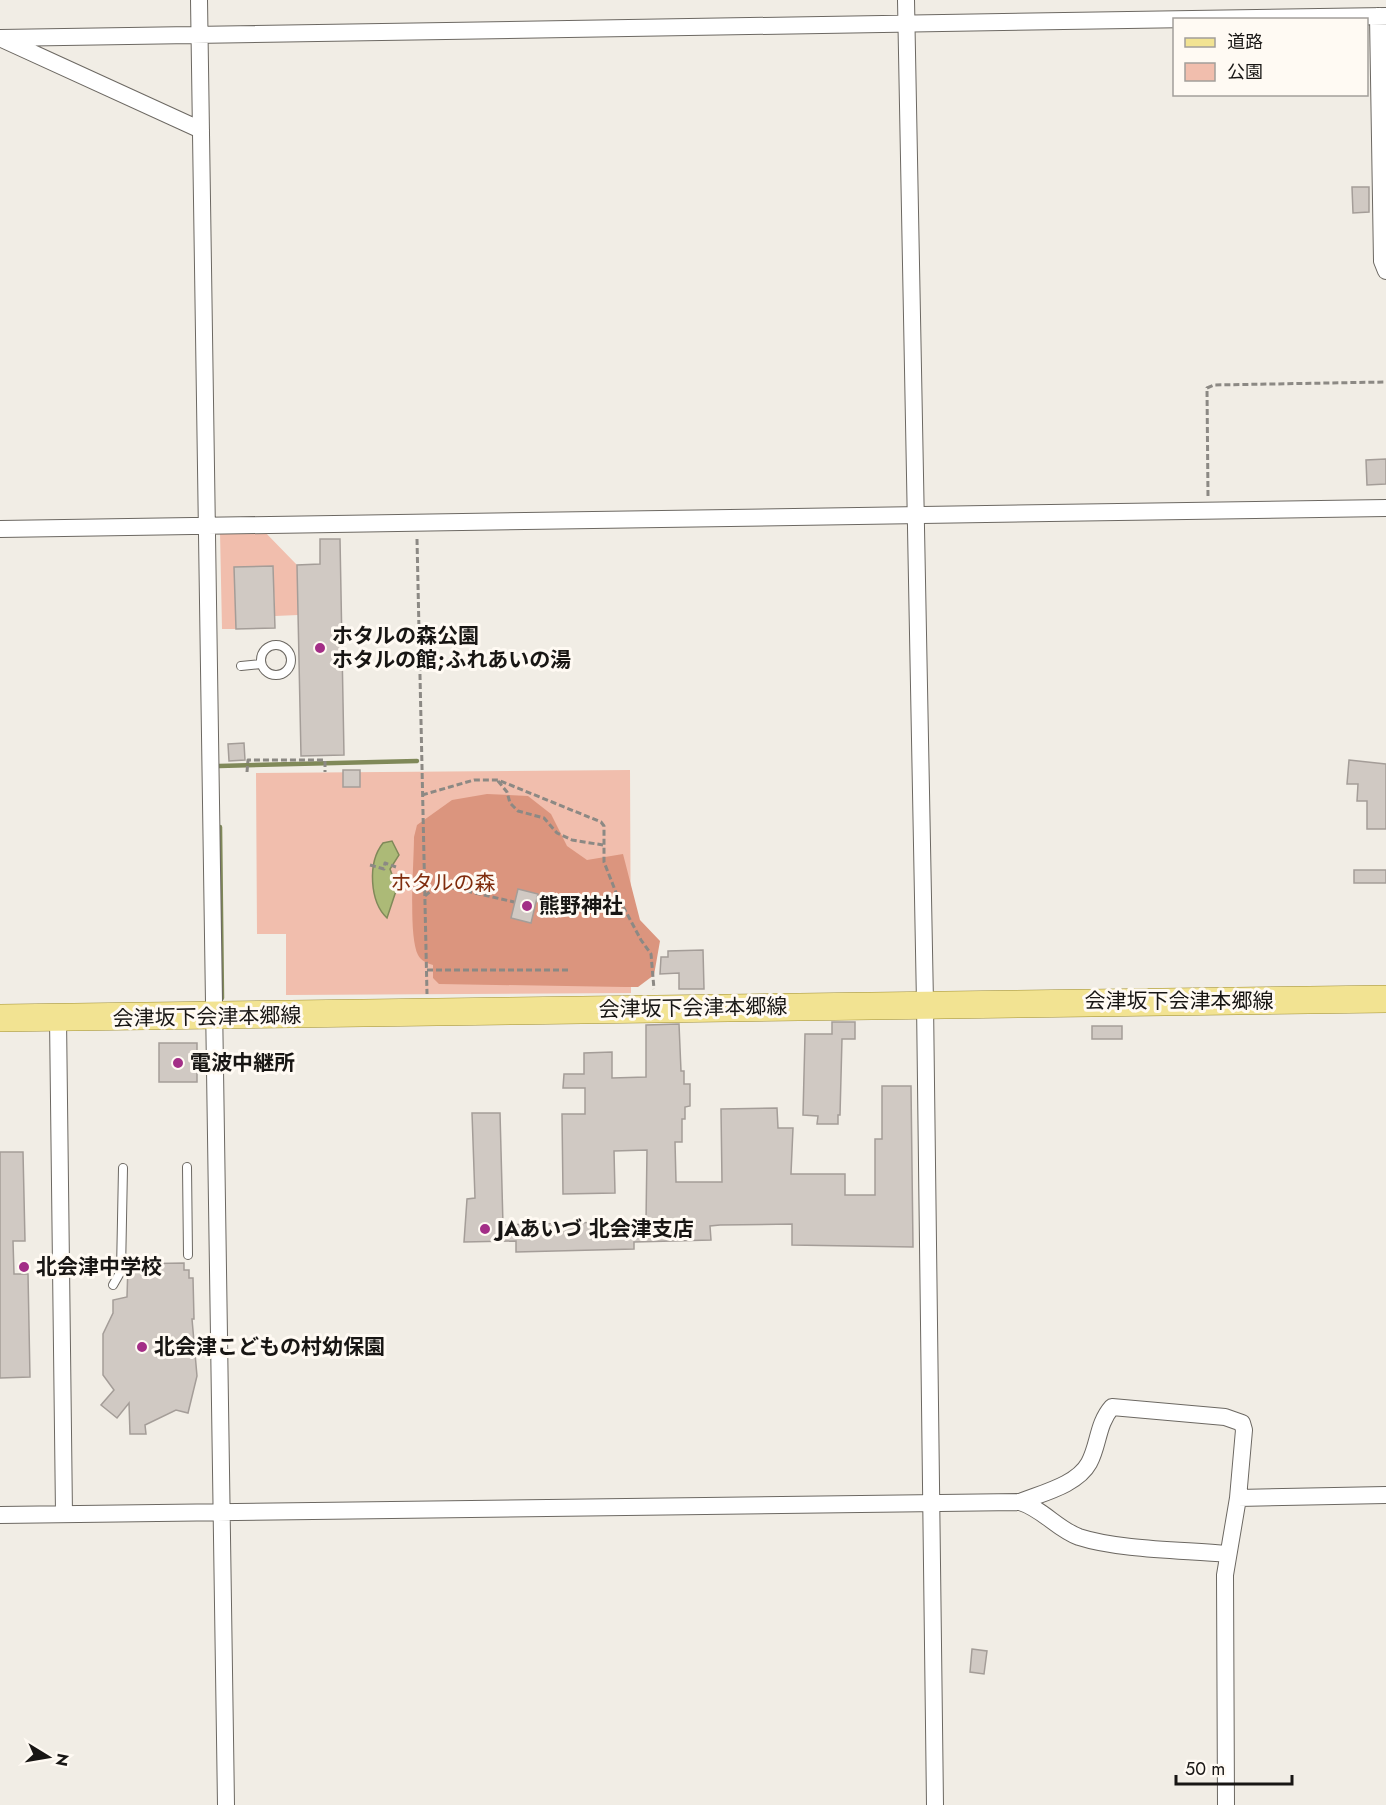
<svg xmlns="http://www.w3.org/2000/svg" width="1386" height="1805" font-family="Jost,'Noto Sans JP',sans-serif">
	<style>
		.green { fill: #f1bead }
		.forest { fill: #db957e }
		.water { fill: #acba77; stroke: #808959; stroke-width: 1.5 }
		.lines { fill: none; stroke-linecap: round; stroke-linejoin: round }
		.stream { stroke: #808959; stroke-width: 4.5 }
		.building { fill: #d0c9c3; stroke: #a49d98; stroke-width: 1.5 }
		.lane-casing { stroke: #6c6862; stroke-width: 10 }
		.street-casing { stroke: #6c6862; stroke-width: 18 }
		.primary-casing { stroke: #a09036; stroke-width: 28 }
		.path { stroke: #8c8984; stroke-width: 3; stroke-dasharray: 6 3; stroke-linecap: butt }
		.lane { stroke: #fff; stroke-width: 8 }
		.street { stroke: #fff; stroke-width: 16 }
		.primary { stroke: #f2e392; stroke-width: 27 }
		.poi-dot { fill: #a32e87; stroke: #fffaf3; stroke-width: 2 }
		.labels { text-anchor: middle; stroke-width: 6; stroke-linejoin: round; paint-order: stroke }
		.poi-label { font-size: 21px; font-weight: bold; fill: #181614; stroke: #fffaf3; text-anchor: start }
		.park-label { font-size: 21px; fill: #802d0e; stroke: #fffaf3 }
		.street-label { font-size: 21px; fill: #181614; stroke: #fffaf3 }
	</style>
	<rect width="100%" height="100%" fill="#f1ede5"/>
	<path class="green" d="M262,529L297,565L298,615L275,616L273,566L235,567L236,629H222L220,532Z
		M630,770L631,993L286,995V934H257L256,773Z"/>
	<path class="forest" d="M487,794L528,796L551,814L567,846L587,860L623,854L640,920L660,941L654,975L638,987H625L439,984L433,978V965C427,963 421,961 418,955C408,935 414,863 414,837L417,825L452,800Z"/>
	<path class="water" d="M392,841L399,855L390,869L397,888L387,918C370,902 367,863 383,843Z"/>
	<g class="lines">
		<path class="stream" d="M219,766L417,761
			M220,827L222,998"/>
	</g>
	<path class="building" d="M1352,187H1369V212L1353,213Z
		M1386,459V484L1367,485L1366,460Z
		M320,539H340L344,755L301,756L297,565L320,564Z
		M273,566L275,628L236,629L234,567Z
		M244,743L245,760L229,761L228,744Z
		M1349,760L1386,764V829H1367V801H1357L1358,784H1347Z
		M343,770H360V787H343Z
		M1354,870H1386V883H1354Z
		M518,889L538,894L531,923L511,918Z
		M703,950L704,989H679V973L660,974L661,957H668V951Z
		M832,1022H855V1039H842L840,1115H838V1124H817L818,1116L803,1115L805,1034H832Z
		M679,1024L681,1071H684V1084H690V1106L685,1107V1119H682V1142H675L676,1182H722L721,1109L777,1108L778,1128H793L791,1174H845V1195H875V1139H882V1086H911L913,1247L792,1245V1224L720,1225L710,1226L711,1240L634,1242V1249L516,1252V1241L464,1242L467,1199L475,1198L472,1113H500L503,1225L646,1221L647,1150L614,1151L615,1193L563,1194L562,1114H585V1088H563L564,1074H584V1053L612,1052V1078L646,1077V1025Z
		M1092,1026H1122V1039H1092Z
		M159,1043H197V1082H159Z
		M0,1152H23L25,1241H13L14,1274H28L30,1377L0,1378Z
		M184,1263V1270H189V1278H193L194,1319H192L197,1376L188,1413L176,1410L145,1425L146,1434H130L129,1403L117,1418L101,1405L114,1390L103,1375V1334L113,1313V1300L127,1297L128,1264Z
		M972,1649L987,1651L984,1674L970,1672Z"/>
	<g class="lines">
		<g class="lane-casing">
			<path id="lane" d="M261 660a15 15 0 1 1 30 0a15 15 0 1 1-30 0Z
				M241,666L261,664
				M187,1167L188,1255
				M113,1285L121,1271L123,1168"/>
		</g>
		<g class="street-casing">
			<path id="street" d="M199,0L226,1805
				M906,0L925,1003L935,1805
				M1378,16L1382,261L1386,271
				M0,38L1386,16
				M2,39L201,130
				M0,529L1386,508
				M58,1018L64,1514
				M1238,1498L1386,1495
				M1020,1502C1042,1493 1077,1485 1089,1463C1099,1445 1097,1424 1112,1407L1225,1417L1242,1423L1244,1430L1238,1498L1225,1575L1226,1805
				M0,1515L1020,1502C1043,1509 1057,1529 1079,1537C1119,1550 1184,1550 1227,1554"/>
		</g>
		<g class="primary-casing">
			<path id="primary" d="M0,1018C462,1014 924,1003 1386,999"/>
		</g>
		<path class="path" d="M1208,496L1207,388L1214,385L1386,382
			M417,539L427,994
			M247,772L248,760H325V772
			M498,781L507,792L510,803L518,811L544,818L557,833L572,840L603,845
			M422,795L474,780H498L601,822L604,826V862L617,895L641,940L651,954L654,989
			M370,865L384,869L385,863L396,867
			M425,896L434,888L445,886L514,902
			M427,970H571"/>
		<use href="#lane" class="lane"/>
		<use href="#street" class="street"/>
		<use href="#primary" class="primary"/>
	</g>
	<g class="poi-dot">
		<circle cx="320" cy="648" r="6"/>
		<circle cx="527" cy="906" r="6"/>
		<circle cx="178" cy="1063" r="6"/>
		<circle cx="485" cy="1229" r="6"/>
		<circle cx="24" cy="1267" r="6"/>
		<circle cx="142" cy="1347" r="6"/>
	</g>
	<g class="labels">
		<g class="poi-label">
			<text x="332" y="643">ホタルの森公園<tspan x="332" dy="24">ホタルの館;ふれあいの湯</tspan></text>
			<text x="539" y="913">熊野神社</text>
			<text x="190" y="1070">電波中継所</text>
			<text x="497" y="1236">JAあいづ 北会津支店</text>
			<text x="36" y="1274">北会津中学校</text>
			<text x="154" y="1354">北会津こどもの村幼保園</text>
		</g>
		<g class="park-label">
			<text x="443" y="890">ホタルの森</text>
		</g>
		<g class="street-label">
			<text x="1179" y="1008">会津坂下会津本郷線</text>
			<text transform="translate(693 1008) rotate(-1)" y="7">会津坂下会津本郷線</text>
			<text transform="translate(207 1017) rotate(-1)" y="7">会津坂下会津本郷線</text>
		</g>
	</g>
	<rect x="1173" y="18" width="195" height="78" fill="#fffaf3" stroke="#a39f9a" stroke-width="1.5"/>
	<rect x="1185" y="38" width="30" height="9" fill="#f2e392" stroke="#a39f9a" stroke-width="1.5"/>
	<text x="1227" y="48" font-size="18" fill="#181614">道路</text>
	<rect x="1185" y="63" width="30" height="18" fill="#f1bead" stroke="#a39f9a" stroke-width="1.5"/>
	<text x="1227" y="78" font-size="18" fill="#181614">公園</text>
	<g transform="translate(48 1757) rotate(101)" stroke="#fffaf3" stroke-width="4.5" paint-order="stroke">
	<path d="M0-4.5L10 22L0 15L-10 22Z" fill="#181614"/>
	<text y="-9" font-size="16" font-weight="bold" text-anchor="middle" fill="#181614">N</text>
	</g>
	<path d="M1176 1775v9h116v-9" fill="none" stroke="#181614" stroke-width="3"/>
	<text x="1185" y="1775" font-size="18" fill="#181614" stroke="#fffaf3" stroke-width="4.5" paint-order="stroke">50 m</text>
</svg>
